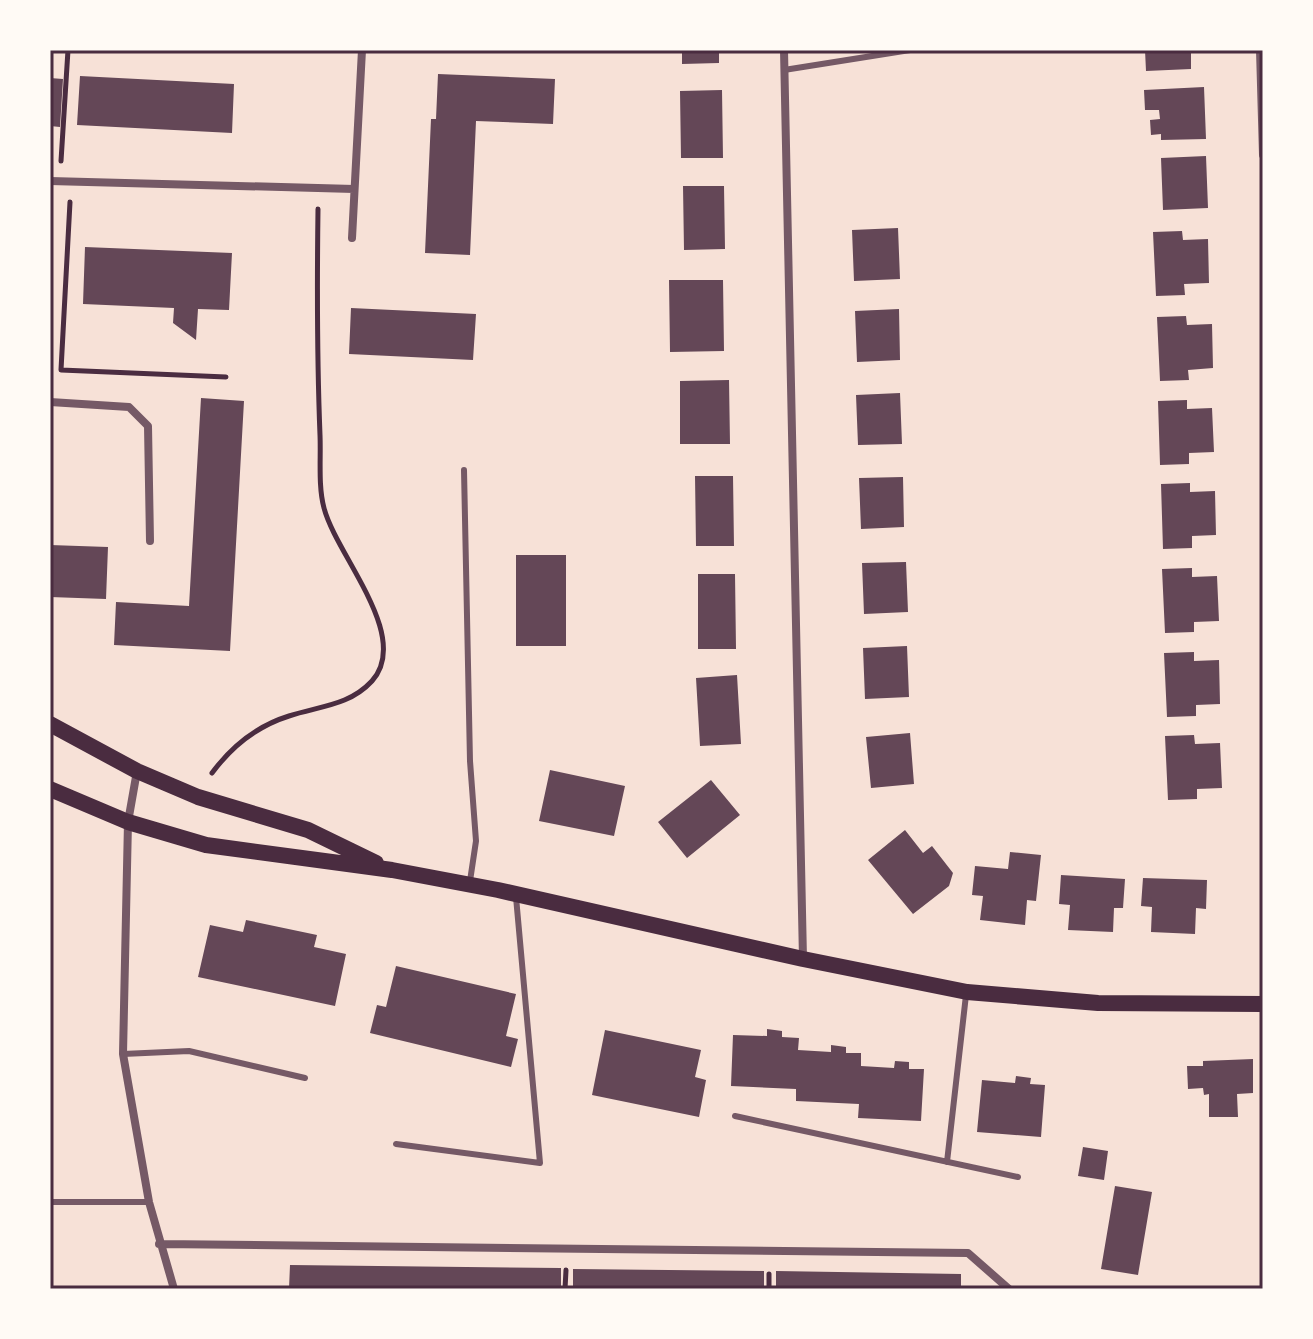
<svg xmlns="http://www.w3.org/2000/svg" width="1313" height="1339" font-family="Ubuntu,sans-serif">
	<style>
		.building { fill: #644757 }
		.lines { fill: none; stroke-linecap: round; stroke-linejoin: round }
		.path { stroke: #4a2c40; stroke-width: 5 }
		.service { stroke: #755966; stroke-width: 6 }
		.minor { stroke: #755966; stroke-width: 8 }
		.secondary { stroke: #4a2c40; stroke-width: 16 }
		.neatline { fill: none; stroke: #4a2c40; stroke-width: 3 }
	</style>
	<rect width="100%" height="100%" fill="#f7e1d7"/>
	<path class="building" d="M682,50H719V63L682,64Z
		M1145,50H1191V69L1146,71Z
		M438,74L555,79L553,124L476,121L470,255L425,253L431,119H436Z
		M80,76L234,84L232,133L77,125Z
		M50,78L63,79L60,127L50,126Z
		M1204,87L1206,139L1161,140V134L1151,135L1150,120L1160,119L1159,110H1145L1144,90Z
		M722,90L723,158H681L680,91Z
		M1206,156L1208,208L1163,210L1161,158Z
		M683,186H724L725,249L684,250Z
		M898,228L900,279L854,281L852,230Z
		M1182,231L1183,240L1208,239L1209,283L1184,284L1185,295L1156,296L1153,232Z
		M85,247L232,253L229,310L198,309L196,340L173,323L174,308L83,304Z
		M669,280H723L724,351L670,352Z
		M351,308L476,314L473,360L349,354Z
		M899,309L900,360L857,362L855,311Z
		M1186,316L1187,325L1212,324L1213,368L1188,370L1189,380L1160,381L1157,317Z
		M729,380L730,444H680V381Z
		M900,393L902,444L858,445L856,395Z
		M201,398L244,401L230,651L114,645L116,602L189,606Z
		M1187,400V409L1212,408L1214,452L1189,453V464L1160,465L1158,401Z
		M695,476H733L734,546H696Z
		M903,477L904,527L861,529L859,478Z
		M1190,483V492L1215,491L1216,535L1192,536V548L1163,549L1161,484Z
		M50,545L108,547L106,599L50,597Z
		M516,555H566V646H516Z
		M906,562L908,612L864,614L862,563Z
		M1192,568V577L1217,576L1219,621L1194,622V632L1165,633L1162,569Z
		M698,574H735L736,649H698Z
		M907,646L909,697L865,699L863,648Z
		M1194,652V661L1219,660L1220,704L1196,705V716L1167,717L1164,653Z
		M737,675L741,744L700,746L696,678Z
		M910,733L914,784L871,788L866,737Z
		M1194,735L1195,744L1220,743L1222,788L1197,789V799L1168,800L1165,736Z
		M550,770L625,786L614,836L539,821Z
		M711,780L740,815L687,858L658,822Z
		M905,830L923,853L932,846L953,873L949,886L913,914L868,860Z
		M1010,852L1041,855L1036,901L1027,900L1025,925L980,920L983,896L972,895L975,866L1008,869Z
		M1061,875L1125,879L1123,908H1114L1113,932L1068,930L1070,905L1059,904Z
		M1143,878L1207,880L1206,909L1196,908L1195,934L1151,932L1152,907L1141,906Z
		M246,920L317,935L314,947L346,954L335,1006L198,977L210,925L243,932Z
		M396,966L516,994L506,1036L518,1039L511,1067L370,1033L377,1005L386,1007Z
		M767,1029L782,1031V1037L799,1038L798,1050L831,1052V1045L846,1047V1053H861V1066L894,1068L895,1061L909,1062V1069H924L921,1121L858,1118L859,1104L796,1101V1089L731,1086L733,1035L767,1036Z
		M605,1030L701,1050L695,1077L706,1080L699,1117L592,1095Z
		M1253,1059V1093L1237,1094L1238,1117H1209V1094L1204,1095L1203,1088L1188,1089L1187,1066H1203V1061Z
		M1016,1076L1031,1078L1030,1084L1045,1085L1041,1137L977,1132L982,1080L1015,1083Z
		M1083,1147L1108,1151L1104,1180L1078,1176Z
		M1115,1186L1152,1192L1138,1275L1101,1269Z
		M290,1265L561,1268V1289H289Z
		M573,1269L764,1271V1289H573Z
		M776,1271L961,1274V1289H776Z"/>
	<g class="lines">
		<path class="path" d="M61,161L68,50
			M70,202L61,370L226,377
			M212,773C232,746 257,726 289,716C319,706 349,706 372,681C412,636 336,555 324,508C318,486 321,458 320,435C317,359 317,284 318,209
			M565,1289L566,1270
			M769,1289V1274"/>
		<path class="service" d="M784,70L910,50
			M464,470L470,761L476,841L470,881
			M123,1054L189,1051L305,1078
			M735,1116L1018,1177
			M396,1144L540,1163L516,897
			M947,1162L966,995
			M50,1202H149"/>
		<path class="minor" d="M784,50L803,959
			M1260,50L1263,155
			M50,181L354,189
			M352,238L362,50
			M50,402L129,407L148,426L150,541
			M137,771L128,822L123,1054L149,1202L174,1289
			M159,1244L968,1253L1009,1289"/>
		<path class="secondary" d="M50,724L137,771L198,797L308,830L376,863
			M50,789L128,822L206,845L392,870L498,890L803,959L967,992L1098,1003L1263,1004"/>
	</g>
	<rect width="1313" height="1339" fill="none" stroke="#fffaf5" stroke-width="104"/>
	<rect x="52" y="52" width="1209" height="1235" class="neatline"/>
</svg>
